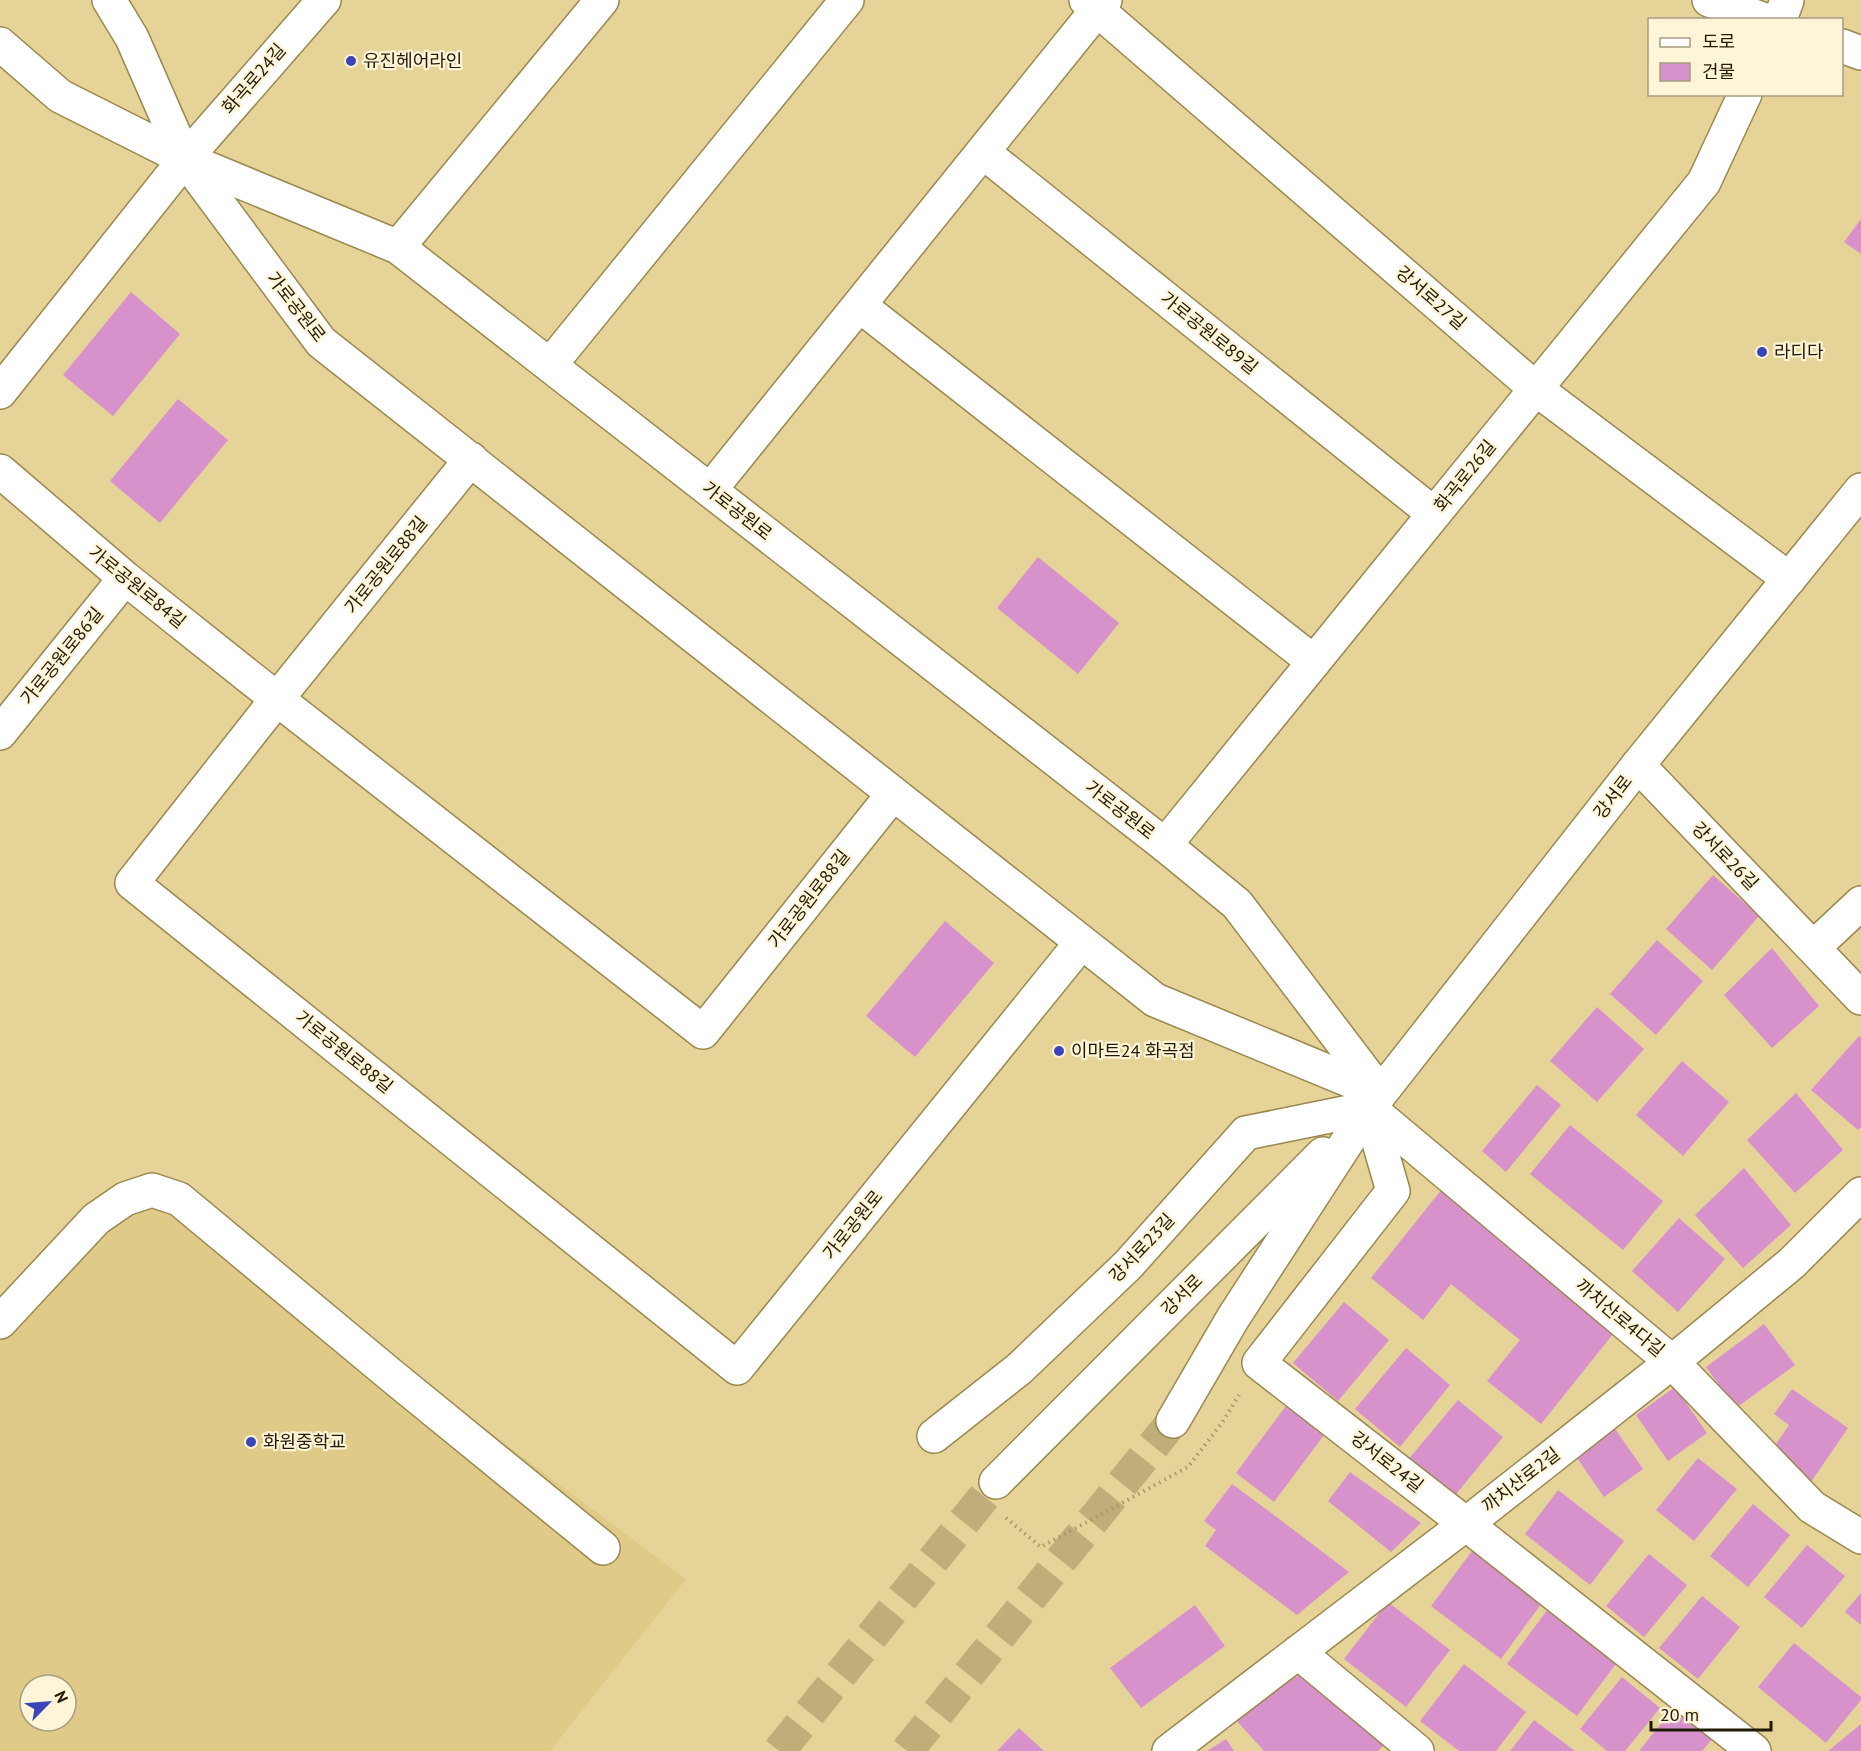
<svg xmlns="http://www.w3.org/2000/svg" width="1861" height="1751" font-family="'PT Sans','Noto Sans KR',sans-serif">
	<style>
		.built { fill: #dfca87; fill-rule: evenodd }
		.building { fill: #d792cc }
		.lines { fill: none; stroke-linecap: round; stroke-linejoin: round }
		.major-tunnel { stroke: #bfae7a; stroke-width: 33; stroke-dasharray: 33 16; stroke-linecap: butt }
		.minor-casing { stroke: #9a884f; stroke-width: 36 }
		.major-casing { stroke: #9a884f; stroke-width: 36 }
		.path { stroke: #a69768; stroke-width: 4; stroke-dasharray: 1.5 4.5; stroke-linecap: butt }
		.minor { stroke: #fff; stroke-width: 33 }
		.major { stroke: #fff; stroke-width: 33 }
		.poi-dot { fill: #3945b8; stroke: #fef4d7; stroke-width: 2 }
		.labels { text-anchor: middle; stroke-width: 4.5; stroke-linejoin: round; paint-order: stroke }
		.poi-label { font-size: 18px; fill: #211a04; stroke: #fef4d7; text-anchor: start }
		.street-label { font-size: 18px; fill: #211a04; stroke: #fef4d7 }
	</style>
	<rect width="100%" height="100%" fill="#e6d398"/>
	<path class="built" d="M163,1189L686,1579L550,1751H0V1304L75,1216ZM30,1685H66V1721H30Z"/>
	<path class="building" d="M1861,219V254L1844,242Z
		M131,292L180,334L113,416L63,375Z
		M178,399L228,440L160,523L110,481Z
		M1038,557L1119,623L1078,674L997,608Z
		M1713,875L1759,916L1712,970L1666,929Z
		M945,921L994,963L915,1057L866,1016Z
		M1657,940L1703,981L1656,1035L1610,994Z
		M1772,948L1819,1006L1772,1048L1724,995Z
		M1597,1007L1644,1049L1597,1102L1550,1061Z
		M1859,1036L1861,1038V1127L1858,1130L1811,1090Z
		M1682,1061L1729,1102L1683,1156L1636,1115Z
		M1537,1085L1561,1105L1506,1172L1482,1151Z
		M1796,1093L1843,1150L1795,1193L1747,1140Z
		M1570,1125L1663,1201L1623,1250L1530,1174Z
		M1744,1168L1791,1225L1743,1268L1695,1215Z
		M1446,1184L1621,1324L1541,1424L1487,1381L1520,1340L1451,1284L1423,1320L1371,1278Z
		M1679,1218L1725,1259L1678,1312L1632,1271Z
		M1344,1302L1389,1340L1338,1401L1293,1363Z
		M1764,1324L1795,1365L1736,1408L1706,1367Z
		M1406,1348L1450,1385L1400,1447L1355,1409Z
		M1675,1387L1707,1433L1668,1461L1636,1415Z
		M1792,1389L1848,1428L1811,1482L1770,1453L1789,1425L1774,1414Z
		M1458,1400L1503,1437L1452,1499L1407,1461Z
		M1289,1402L1327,1431L1274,1502L1236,1473Z
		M1611,1423L1643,1469L1604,1497L1572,1451Z
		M1698,1458L1737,1489L1694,1541L1656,1510Z
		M1350,1472L1421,1523L1391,1552L1328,1501Z
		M1232,1484L1270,1512L1349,1572L1297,1615L1205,1546L1216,1530L1204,1521Z
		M1558,1490L1624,1541L1590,1585L1525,1534Z
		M1753,1504L1790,1535L1748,1587L1710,1556Z
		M1807,1545L1845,1576L1802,1628L1764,1597Z
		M1472,1551L1542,1603L1501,1659L1431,1606Z
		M1649,1554L1687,1585L1644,1637L1606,1606Z
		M1861,1593V1625L1845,1612Z
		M1702,1596L1740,1627L1698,1679L1659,1648Z
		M1388,1602L1450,1650L1406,1707L1344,1659Z
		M1195,1605L1225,1646L1141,1708L1110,1668Z
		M1548,1609L1618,1661L1577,1716L1507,1664Z
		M1794,1643L1861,1697V1700L1826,1743L1758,1687Z
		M1464,1664L1526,1712L1496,1751H1459L1420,1721Z
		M1302,1673L1389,1740L1378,1751H1264L1235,1719Z
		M1622,1677L1660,1708L1625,1751H1607L1580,1729Z
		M1676,1705L1715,1736L1702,1751H1639Z
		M1534,1720L1575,1751H1510Z
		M1861,1724V1751H1828Z
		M1019,1728L1044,1751H997Z
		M1226,1739L1234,1751H1207Z"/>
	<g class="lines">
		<path class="major-tunnel" d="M779,1751L996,1482
			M907,1751L1173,1421"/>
		<g class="minor-casing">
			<path id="minor" d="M1086,0L1536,389L1789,579
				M1709,0L1765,20
				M1780,20L1787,0
				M1842,46L1861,53
				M983,152L1434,514
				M398,247L602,0
				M859,305L1314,662
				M550,365L847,0
				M0,392L185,159L324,0
				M471,459L277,699L703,1032L893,794
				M0,471L125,578L277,699L132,883L737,1368L1081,943
				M710,490L1105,0
				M0,733L125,578
				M1638,765L1861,998
				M1165,845L1704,182L1745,94
				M1813,948L1861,903
				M1369,1108L1393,1191L1259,1363L1466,1524L1754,1751
				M1369,1108L1672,1362L1812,1507L1861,1537
				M0,1322L96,1219L125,1199L152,1190L179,1199L392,1376L603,1548
				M934,1436L1019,1369L1128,1265L1246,1133L1369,1108
				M1298,1652L1417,1751
				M1169,1751L1466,1524L1672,1362L1792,1263L1861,1194"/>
		</g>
		<g class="major-casing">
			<path id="major" d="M109,0L132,38L185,159L398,247L1165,845L1237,904L1379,1091
				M0,44L60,96L185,159L321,342L1155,1000L1380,1093
				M1173,1421L1233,1318L1369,1108L1638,765L1861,490
				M996,1482L1323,1154"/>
		</g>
		<path class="path" d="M1006,1518L1041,1547L1188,1467L1222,1423L1239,1395"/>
		<use href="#minor" class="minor"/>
		<use href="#major" class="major"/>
	</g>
	<g class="poi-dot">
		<circle cx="351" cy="61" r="6"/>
		<circle cx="1762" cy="352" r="6"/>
		<circle cx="1059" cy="1051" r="6"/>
		<circle cx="251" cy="1442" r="6"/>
	</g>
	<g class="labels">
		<g class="poi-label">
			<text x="363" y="67">유진헤어라인</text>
			<text x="1774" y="358">라디다</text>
			<text x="1071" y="1057">이마트24 화곡점</text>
			<text x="263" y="1448">화원중학교</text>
		</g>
		<g class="street-label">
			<text transform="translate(254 79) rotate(-49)" y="6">화곡로24길</text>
			<text transform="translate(1431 298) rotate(41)" y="6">강서로27길</text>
			<text transform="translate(296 307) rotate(52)" y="6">가로공원로</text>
			<text transform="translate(1209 333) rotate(39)" y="6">가로공원로89길</text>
			<text transform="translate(1465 476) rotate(-51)" y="6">화곡로26길</text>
			<text transform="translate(737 511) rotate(38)" y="6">가로공원로</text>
			<text transform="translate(386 565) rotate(-51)" y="6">가로공원로88길</text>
			<text transform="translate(137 587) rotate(39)" y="6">가로공원로84길</text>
			<text transform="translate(62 656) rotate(-51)" y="6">가로공원로86길</text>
			<text transform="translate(1613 797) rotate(-52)" y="6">강서로</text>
			<text transform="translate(1120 810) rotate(38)" y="6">가로공원로</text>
			<text transform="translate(1725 856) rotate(46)" y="6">강서로26길</text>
			<text transform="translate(809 899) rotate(-52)" y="6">가로공원로88길</text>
			<text transform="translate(344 1052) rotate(39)" y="6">가로공원로88길</text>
			<text transform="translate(853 1225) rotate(-51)" y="6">가로공원로</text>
			<text transform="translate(1142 1248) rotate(-47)" y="6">강서로23길</text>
			<text transform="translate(1182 1295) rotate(-45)" y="6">강서로</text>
			<text transform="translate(1620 1318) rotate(40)" y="6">까치산로4다길</text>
			<text transform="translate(1387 1462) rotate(38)" y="6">강서로24길</text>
			<text transform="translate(1521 1480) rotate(-38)" y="6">까치산로2길</text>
		</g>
	</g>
	<rect x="1648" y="18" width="195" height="78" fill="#fef4d7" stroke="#a69d83" stroke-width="1.5"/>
	<rect x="1660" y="38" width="30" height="9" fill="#ffffff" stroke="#a69d83" stroke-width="1.5"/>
	<text x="1702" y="48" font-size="18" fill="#211a04">도로</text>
	<rect x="1660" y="63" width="30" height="18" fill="#d792cc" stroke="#a69d83" stroke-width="1.5"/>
	<text x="1702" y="78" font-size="18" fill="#211a04">건물</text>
	<g transform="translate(48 1703) rotate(65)"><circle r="28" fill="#fef4d7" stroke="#a69d83" stroke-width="1.5"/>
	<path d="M0-4.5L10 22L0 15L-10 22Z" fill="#3945b8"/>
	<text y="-9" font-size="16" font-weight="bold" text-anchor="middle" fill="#211a04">N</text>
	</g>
	<path d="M1651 1721v9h120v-9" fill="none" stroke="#211a04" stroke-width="3"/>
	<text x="1660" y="1721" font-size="18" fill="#211a04" stroke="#fef4d7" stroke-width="4.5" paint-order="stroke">20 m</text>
</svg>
